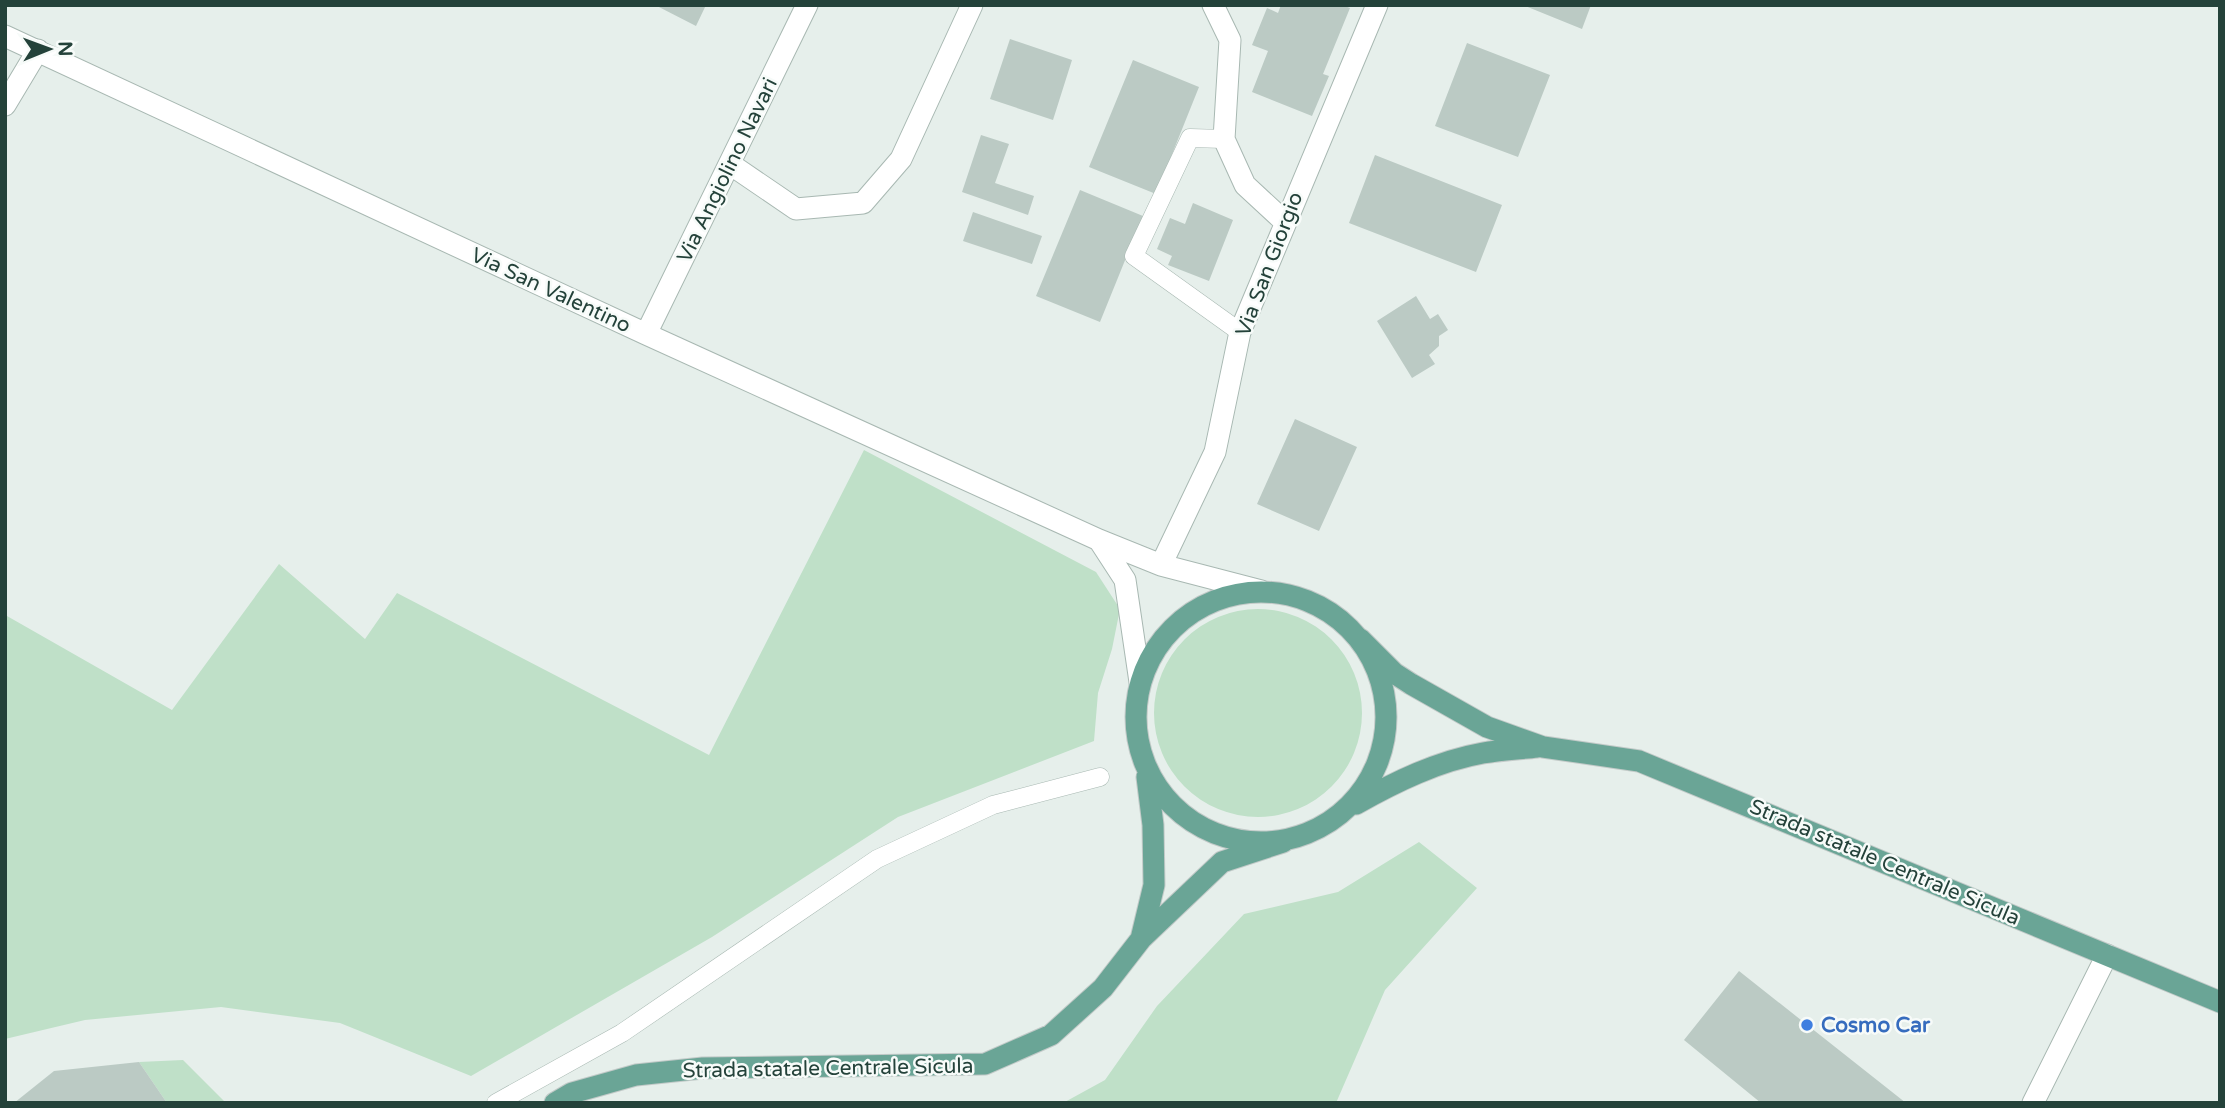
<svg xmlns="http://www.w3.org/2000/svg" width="2225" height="1108" font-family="'Varela Round',sans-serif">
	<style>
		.green { fill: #bfe0c8 }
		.building { fill: #bbcac4 }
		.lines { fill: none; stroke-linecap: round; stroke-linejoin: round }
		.lane-casing { stroke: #a8b8b2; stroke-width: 19 }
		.street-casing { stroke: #a8b8b2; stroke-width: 23 }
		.primary-casing { stroke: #c2cac8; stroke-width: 23 }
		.lane { stroke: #fff; stroke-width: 18 }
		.street { stroke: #fff; stroke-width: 21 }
		.primary { stroke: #6aa596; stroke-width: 21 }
		.shop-dot { fill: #3f7fe0; stroke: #f7fbf9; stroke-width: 2.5 }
		.labels { text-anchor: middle; stroke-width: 5; stroke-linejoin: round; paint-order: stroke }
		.street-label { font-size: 21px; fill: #24423a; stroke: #f7fbf9 }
		.shop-label { font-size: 21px; font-weight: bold; fill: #366cbe; stroke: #f7fbf9; text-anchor: start }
	</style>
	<rect width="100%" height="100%" fill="#e6efeb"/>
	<path class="green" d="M864,450L1096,572L1120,609L1112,649L1098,693L1094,741L898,817L712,937L471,1076L340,1023L221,1007L85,1020L5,1039L7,616L172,710L279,564L365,639L397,593L709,755Z
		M1154 713a104 104 0 1 1 208 0a104 104 0 1 1-208 0Z
		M1419,842L1477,888L1385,990L1336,1103H1063L1105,1080L1157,1006L1244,914L1338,892Z
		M183,1060L226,1103H167L139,1062Z"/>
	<path class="building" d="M655,5H706L696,26Z
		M1281,5H1342L1350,8L1323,74L1329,76L1312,116L1252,92L1268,51L1252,45L1267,8L1278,13Z
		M1523,5H1591L1582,29Z
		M1010,39L1072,60L1053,120L990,99Z
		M1467,43L1550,75L1518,157L1435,126Z
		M1133,60L1199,87L1156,194L1089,167Z
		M981,135L1009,144L995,183L1034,196L1028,215L962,192Z
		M1375,155L1502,205L1476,272L1349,223Z
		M1080,190L1143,216L1100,322L1036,296Z
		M1193,203L1233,220L1209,281L1168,265L1172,256L1157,249L1170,218L1185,224Z
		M973,212L1042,236L1032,264L963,241Z
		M1416,296L1430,319L1438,314L1448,330L1439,336V346L1429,355L1435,364L1412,378L1377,321Z
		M1295,419L1357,447L1319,531L1257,504Z
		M1739,971L1906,1103H1761L1684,1040Z
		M139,1062L167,1103H14L54,1071Z"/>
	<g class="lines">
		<g class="lane-casing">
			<path id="lane" d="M1224,139L1190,138L1134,256L1240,332
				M496,1103L622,1033L877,859L993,805L1100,777"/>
		</g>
		<g class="street-casing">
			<path id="street" d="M1213,5L1230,40L1224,139L1245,185L1285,222
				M5,36L646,334L1099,540L1161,565L1261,591
				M5,105L38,50
				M730,164L796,209L863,203L901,159L972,5
				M646,334L807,5
				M1099,540L1125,580L1140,682
				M1161,565L1215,452L1240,332L1377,5
				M2033,1103L2107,955"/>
		</g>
		<g class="primary-casing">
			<path id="primary" d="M1136 717a125 125 0 1 1 250 0a125 125 0 1 1-250 0Z
				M1360,639L1394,673L1411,684L1487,727L1543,747L1639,761L2220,1002
				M1356,804C1395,782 1438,761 1483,753C1501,750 1519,749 1537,747
				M1141,939L1154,885L1153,825L1147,777
				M555,1103L572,1093L636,1075L703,1068L985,1064L1051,1035L1103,988L1141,939L1222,862L1283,842"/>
		</g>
		<use href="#lane" class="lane"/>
		<use href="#street" class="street"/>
		<use href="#primary" class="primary"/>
	</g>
	<circle class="shop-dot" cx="1807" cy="1025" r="7"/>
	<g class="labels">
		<g class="street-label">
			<text transform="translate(727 170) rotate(-64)" y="7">Via Angiolino Navari</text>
			<text transform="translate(1269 264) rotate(-69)" y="7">Via San Giorgio</text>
			<text transform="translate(551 290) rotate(25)" y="7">Via San Valentino</text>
			<text transform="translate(1885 862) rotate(23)" y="7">Strada statale Centrale Sicula</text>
			<text transform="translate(828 1068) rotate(-1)" y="7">Strada statale Centrale Sicula</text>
		</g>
		<g class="shop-label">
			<text x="1821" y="1032">Cosmo Car</text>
		</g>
	</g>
	<rect width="2225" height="1108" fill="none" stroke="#24423a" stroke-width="14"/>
	<g transform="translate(49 49) rotate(89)" stroke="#f7fbf9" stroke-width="5" paint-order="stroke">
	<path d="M0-5L12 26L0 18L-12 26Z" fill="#24423a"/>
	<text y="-10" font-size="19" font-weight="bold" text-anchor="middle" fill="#24423a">N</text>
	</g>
</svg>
